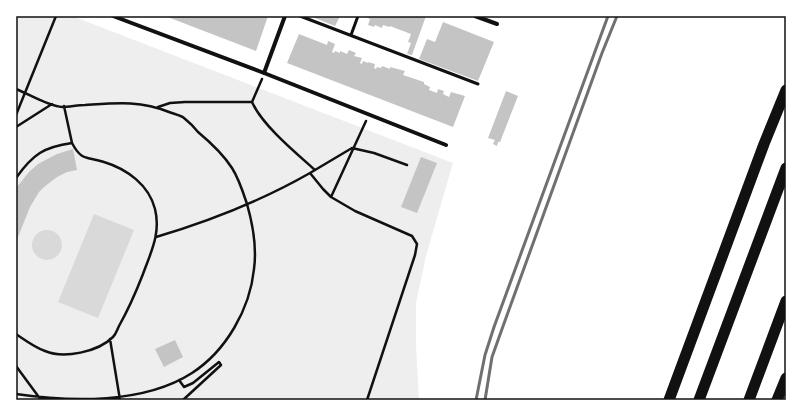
<svg xmlns="http://www.w3.org/2000/svg" width="802" height="416" font-family="Raleway,sans-serif">
	<style>
		.green { fill: #eee }
		.water { fill: #d9d9d9 }
		.building { fill: #c4c4c4 }
		.lines { fill: none; stroke-linecap: round; stroke-linejoin: round }
		.path { stroke: #111; stroke-width: 2.5 }
		.service { stroke: #111; stroke-width: 3 }
		.minor { stroke: #111; stroke-width: 4 }
		.motorway { stroke: #111; stroke-width: 11 }
		.rail { stroke: #707070; stroke-width: 3 }
		.neatline { fill: none; stroke: #111; stroke-width: 1.5 }
	</style>
	<rect width="100%" height="100%" fill="#fff"/>
	<path class="green" d="M16,16H72L453,163L426,256L416,303V345L419,400H16Z"/>
	<path class="water" d="M94,214L134,230L98,318L58,302Z
		M32 245a15 15 0 1 1 30 0a15 15 0 1 1-30 0Z"/>
	<path class="building" d="M165,16H254L259,18L260,16H268L256,51Z
		M310,16H340L335,26Z
		M363,16H426L412,55L407,54L411,43L408,42L411,34L390,26L389,27L383,25L382,28L375,25L374,27L368,25L370,19Z
		M443,22L494,42L478,81L419,59L427,39L435,42Z
		M299,34L327,45L328,41L335,44L332,52L334,53L335,51L340,53V51L347,54L349,50L356,53L354,56L362,58L360,63L362,64L363,61L368,63V62L375,64L374,68L376,69L377,67L381,68L382,66L390,69V67L405,71L403,75L424,82V84L430,87L429,90L437,93L438,89L444,91L443,94L449,97L451,92L465,96L453,127L287,63Z
		M506,91L518,96L500,142H498L497,146L493,144L495,140L488,138Z
		M73,149L77,170L67,172L57,177L44,187L39,192L30,207L16,242V189L17,187L29,172L38,164L57,154Z
		M421,157L437,163L417,213L401,207Z
		M175,340L183,357L164,367L155,349Z"/>
	<g class="lines">
		<path class="path" d="M16,89C29,94 48,106 62,107C69,107 78,105 85,105C115,103 140,100 169,112C174,114 180,115 184,118C189,122 194,127 198,132C210,142 223,154 232,168C239,179 243,192 247,204C253,225 257,247 254,269C250,309 226,351 192,373C144,404 71,402 16,394
			M252,102L262,79
			M64,106L72,143
			M158,107L170,103L185,102H252C262,125 296,153 315,170L310,173L323,189L331,197L366,121
			M16,115L56,16
			M16,127L52,104
			M315,170L352,148L374,153L407,165
			M16,178C33,154 44,147 72,143C82,162 87,156 104,162C127,169 149,185 155,209C161,233 151,252 143,274C136,292 128,310 119,326C117,330 116,334 113,337C98,352 64,359 45,351C34,347 25,340 16,334
			M331,197L355,211L412,236L417,244L415,255L367,400
			M156,237C210,221 261,201 310,173
			M110,339L120,400
			M16,366L41,400
			M179,380L184,387L193,383L219,362L221,365L183,400"/>
		<path class="service" d="M300,16L478,84
			M351,35L358,16"/>
		<path class="minor" d="M113,16L264,73L446,145
			M475,16L497,24
			M264,73L285,16"/>
		<path class="motorway" d="M669,400L764,144L786,90
			M699,400L786,168
			M749,400L786,301
			M777,400L786,378"/>
		<path class="rail" d="M476,400L485,355L494,327L608,16
			M485,400L492,357L502,329L602,53L617,16"/>
	</g>
	<rect width="802" height="416" fill="none" stroke="#ffffff" stroke-width="34"/>
	<rect x="17" y="17" width="768" height="382" class="neatline"/>
</svg>
